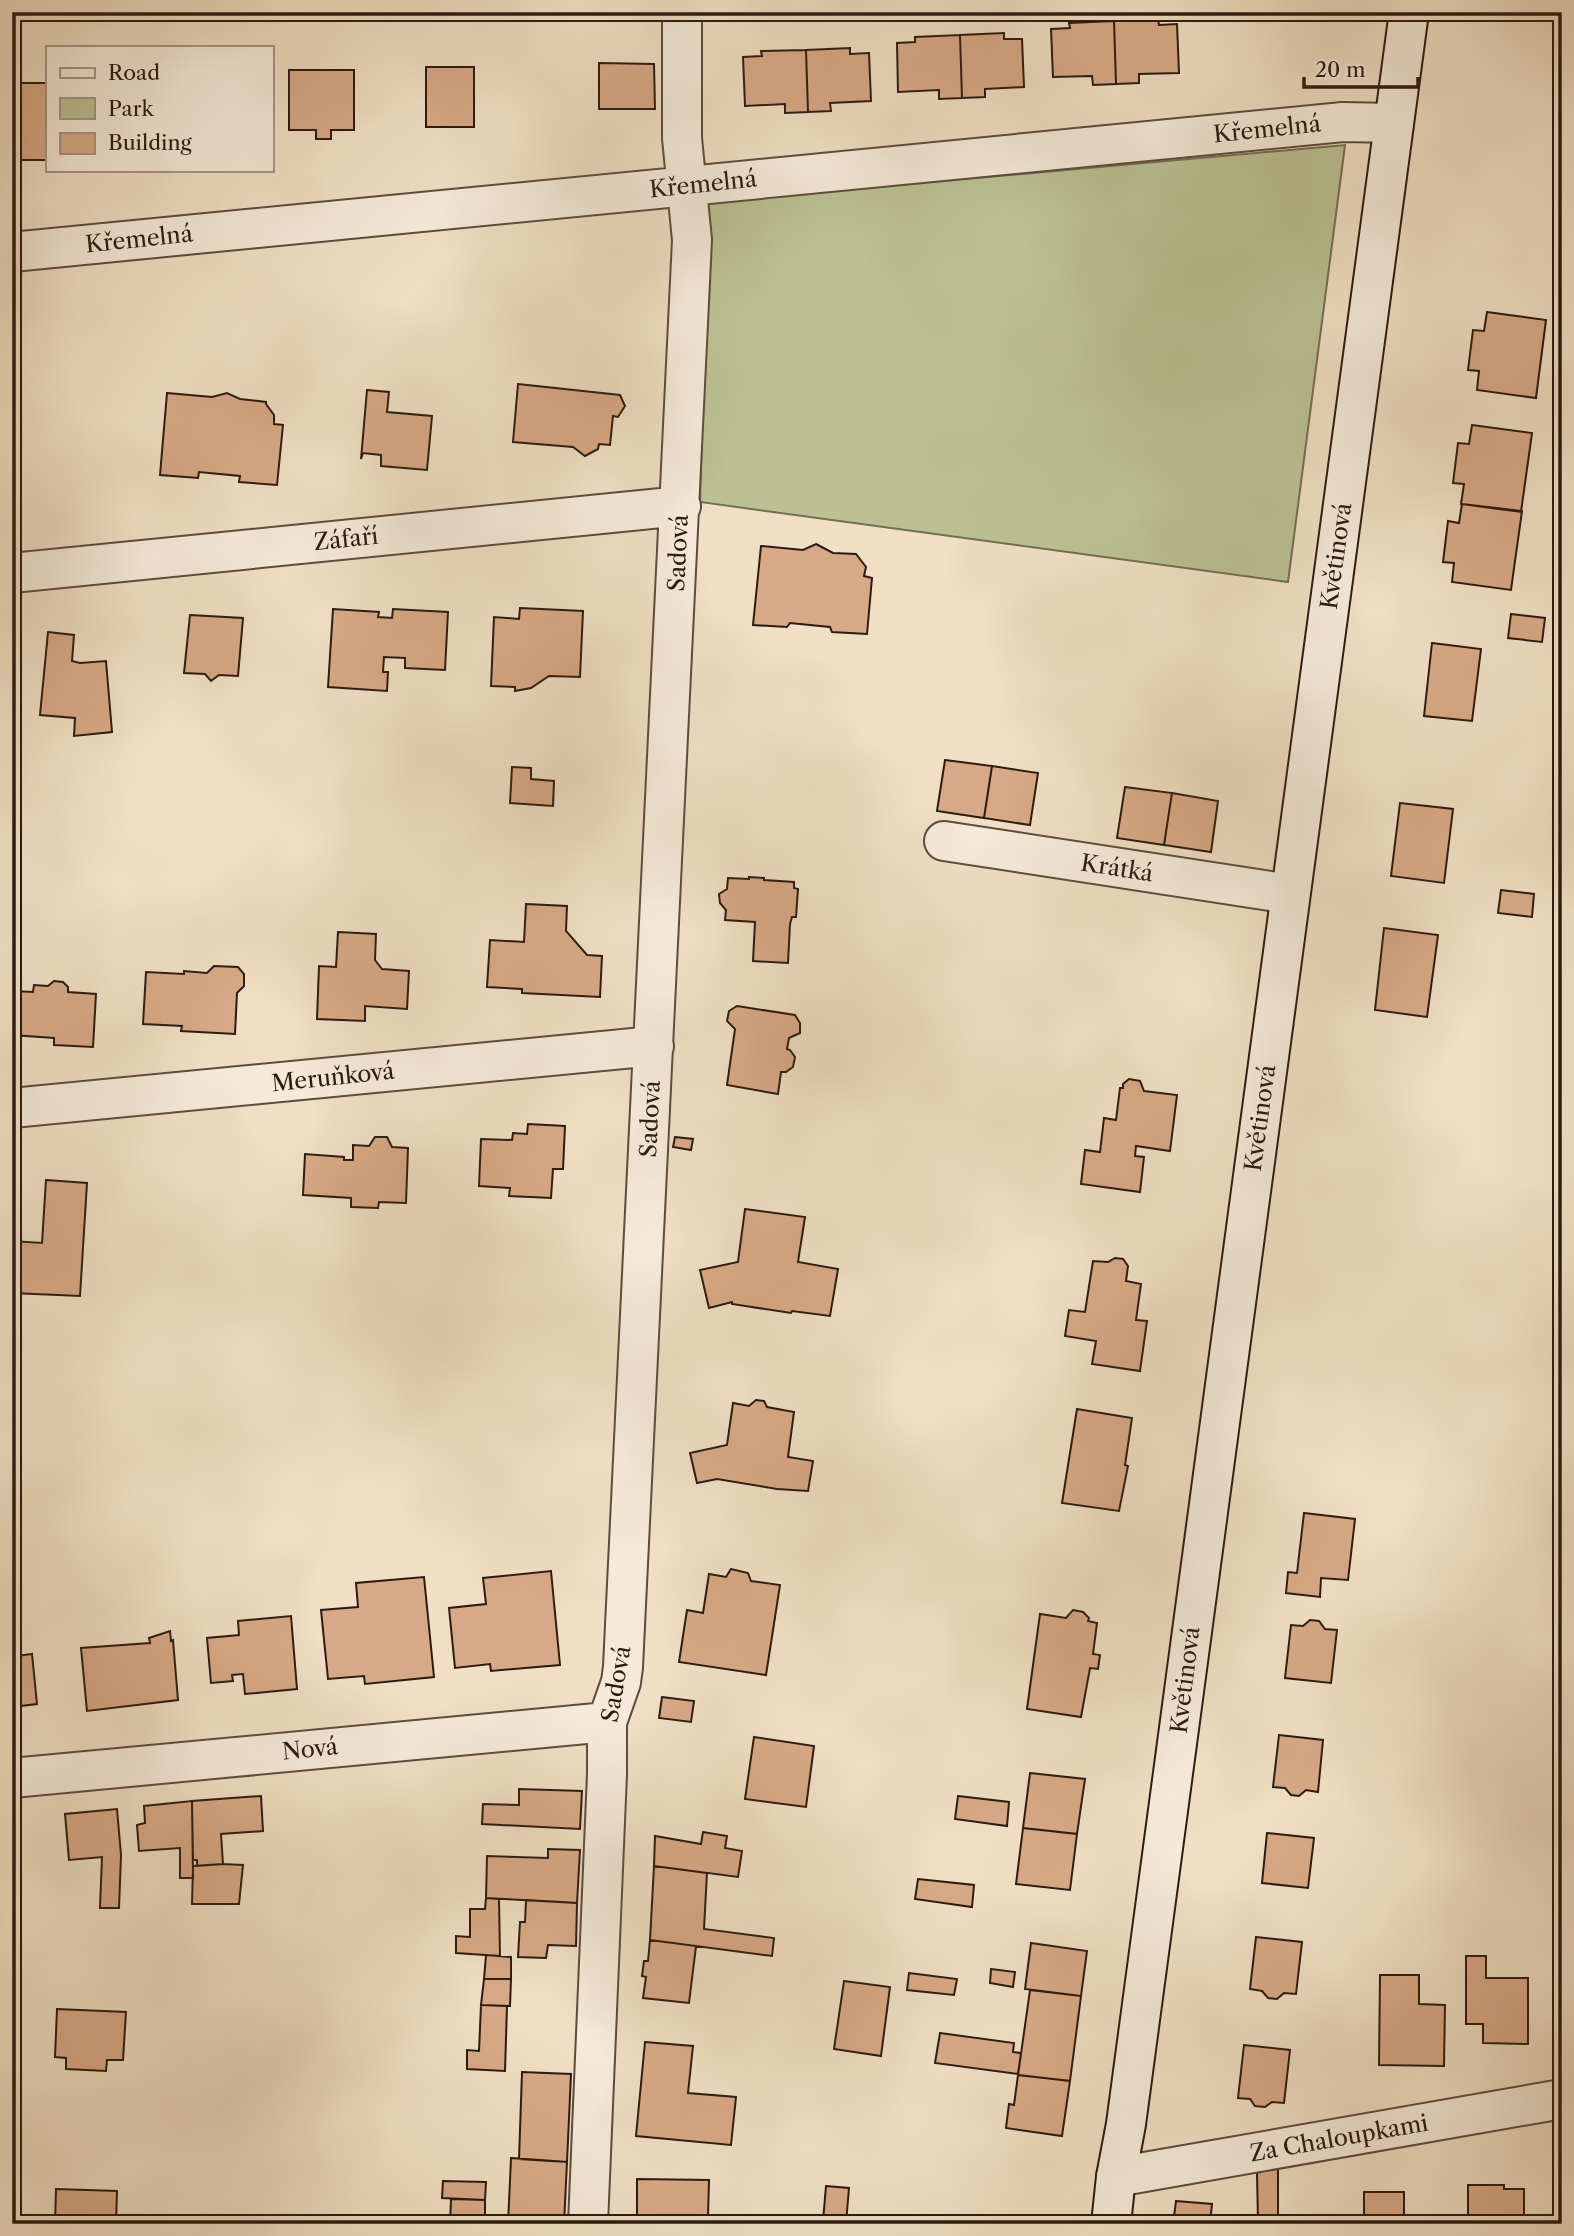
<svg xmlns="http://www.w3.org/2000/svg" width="1574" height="2236" font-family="'Libre Caslon Text',serif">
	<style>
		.green { fill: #bbc193; stroke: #746e52; stroke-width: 2 }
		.building { fill: #d8a986; stroke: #2c1b12; stroke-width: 2 }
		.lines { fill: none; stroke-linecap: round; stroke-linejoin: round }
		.street-casing { stroke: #5d4c3e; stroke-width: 42 }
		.secondary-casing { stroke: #2c1b12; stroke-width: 42 }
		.street { stroke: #f5ead9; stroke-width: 38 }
		.secondary { stroke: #f5ead9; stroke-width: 38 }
		.labels { text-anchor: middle; stroke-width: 5; stroke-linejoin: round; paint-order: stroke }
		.street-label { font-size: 23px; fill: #2c1b12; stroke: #f5ead9 }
	</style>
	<rect width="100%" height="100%" fill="#f0dfc4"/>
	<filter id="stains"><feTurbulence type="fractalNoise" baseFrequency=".00286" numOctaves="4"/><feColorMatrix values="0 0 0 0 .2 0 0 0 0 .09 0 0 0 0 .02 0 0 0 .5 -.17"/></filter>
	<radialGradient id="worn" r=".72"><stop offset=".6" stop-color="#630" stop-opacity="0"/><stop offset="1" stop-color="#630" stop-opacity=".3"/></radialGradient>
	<path class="green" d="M1345,145L1288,582L700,502L708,202Z"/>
	<path class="building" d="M1158,19L1159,25L1177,24L1179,73L1139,74V83L1116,84L1114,21Z
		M1114,21L1116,84L1093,85L1092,76L1053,77L1051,29L1070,28L1069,23Z
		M1004,33V39H1022L1024,87L985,89V97L962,98L960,35Z
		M960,35L962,98L939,99V90L898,92L897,43L915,42V37Z
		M850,48V54L869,53L871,101L830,103L831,111L808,112L806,50Z
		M806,50L808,112L785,113V104L745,106L743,57L762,56L761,51Z
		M599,63L654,64L655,109H599Z
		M426,67H474V127H426Z
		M289,70H354V130H331V139H316V130H289Z
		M12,83H47V160H12Z
		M1487,312L1546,320L1536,398L1477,390L1479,371L1468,370L1473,330L1484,331Z
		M518,384L620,395L625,406L618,417L613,416L610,445L599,444L598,449L585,456L573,447L513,442Z
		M367,390L389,392L387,412L432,416L427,470L381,466V455L363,453L361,459Z
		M167,393L212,397L227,393L240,399L266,402V404L274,415V424L283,425L277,485L239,482L240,476L199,472L198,478L160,475Z
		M1472,425L1532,433L1521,512L1461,504L1464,484L1453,483L1458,443L1469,444Z
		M1462,504L1522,511L1511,590L1452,582L1454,563L1443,562L1448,521L1459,523Z
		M816,544L833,553L856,554L866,567L864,576L872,578L867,634L832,632L830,627L790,623L787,627L753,625L761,546L803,550Z
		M520,608L583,611L580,677L549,676L531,688L515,691V687L491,686L494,617L519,619Z
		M333,609L379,612L378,617L392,618L393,609L448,612L445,670L405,668V658L384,657L383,672H388L387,691L328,687Z
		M1511,614L1545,618L1542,642L1508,638Z
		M190,615L243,618L238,676L219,675L211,681L205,674L184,673Z
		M48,632L74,635L72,661L80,663L106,661L112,732L74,736L75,718L40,715Z
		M1432,643L1481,649L1472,721L1424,716Z
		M945,760L992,766L984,818L937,811Z
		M992,766L1038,773L1030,825L984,818Z
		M512,767L531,768V779L554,781L553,806L510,803Z
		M1125,787L1172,793L1164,845L1117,838Z
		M1172,793L1218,801L1211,852L1164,845Z
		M1400,803L1453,809L1444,883L1391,876Z
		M749,877L764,878V880L794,882V888L798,889L796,917H792L790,924L788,963L753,961L755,922L725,920L726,910L720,903L719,894L727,889L728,878L749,879Z
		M1501,890L1534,894L1532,917L1498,913Z
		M526,904L567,906L566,931L587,955L602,956L600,997L522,993V989L487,987L490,940L524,942Z
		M1384,928L1438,935L1427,1017L1375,1010Z
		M338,932L376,934L375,960L382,969L409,971L407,1009L365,1006V1021L317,1019L319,966L336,967Z
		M214,966L238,967L244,974V986L237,993L235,1034L181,1031L182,1026L143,1024L146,972L184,974V971L207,973Z
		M54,981L63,982L68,987V992L96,994L93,1047L54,1045V1038L12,1035L13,991L33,992L34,985L48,986Z
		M737,1006L795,1015L800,1023V1033L789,1038L787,1049L790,1050L795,1057L793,1067L786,1072H781L778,1094L727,1085L735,1029L727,1021L729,1011Z
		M1129,1079L1140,1081L1144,1091L1177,1095L1170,1151L1136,1146L1135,1156L1144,1157L1140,1192L1081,1184L1085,1150L1100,1152L1104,1118L1116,1120L1120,1088H1123V1084Z
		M528,1124L565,1126L563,1169H553L551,1198L509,1196L510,1188L479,1186L481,1139L512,1140L513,1133L527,1134Z
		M375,1137H387L392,1147L408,1148L406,1203L379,1202L378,1208L351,1207V1198L303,1195L305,1154L344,1157V1160H353V1145L369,1146Z
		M675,1137L693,1139L691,1150L673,1147Z
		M46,1180L87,1183L80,1296L12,1293V1241L42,1243Z
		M745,1209L805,1217L798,1262L838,1269L830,1316L792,1311L791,1313L732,1304V1302L709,1308L700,1270L738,1262Z
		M1115,1258L1123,1259L1128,1266L1126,1281L1141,1284L1136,1320L1147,1321L1140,1371L1092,1364L1096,1341L1065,1336L1069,1310L1085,1312L1093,1261L1108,1262Z
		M756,1400L764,1401L767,1407L794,1412L788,1457L813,1461L808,1491L777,1489L717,1479L697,1483L690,1453L727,1445L733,1403L749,1406Z
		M1077,1409L1132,1418L1125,1465L1128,1466L1119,1511L1062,1503Z
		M1304,1513L1355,1519L1348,1580L1321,1578L1320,1597L1286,1593L1288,1572L1297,1573Z
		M731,1569L748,1573L751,1581L780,1585L766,1675L679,1662L687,1610L703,1613L709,1574L726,1577Z
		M551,1571L560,1665L491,1671L490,1664L455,1668L449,1608L486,1604L483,1578Z
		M424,1577L434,1677L365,1684L364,1676L328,1679L321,1610L358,1607L356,1583Z
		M1073,1610L1083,1612L1089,1618L1088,1621L1097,1623L1093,1654L1100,1655L1098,1669L1090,1668L1081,1717L1027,1709L1040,1614L1066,1618Z
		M291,1616L297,1689L245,1694L243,1674L232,1675L233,1681L211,1683L207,1638L239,1635L238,1621Z
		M1310,1620L1319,1621L1325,1629L1337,1630L1331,1683L1285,1678L1291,1625L1303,1626Z
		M170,1631L171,1641L173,1640L178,1700L87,1711L81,1648L150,1643L149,1638Z
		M12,1649L17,1656L32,1654L37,1704L12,1707Z
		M662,1697L694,1701L691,1722L659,1718Z
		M1279,1735L1323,1740L1318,1792L1306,1790L1299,1796L1291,1795L1285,1788L1273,1787Z
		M754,1737L814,1746L806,1807L745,1799Z
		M1030,1773L1085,1779L1077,1834L1023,1828Z
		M519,1789L582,1791L580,1829L482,1824L483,1804L519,1805Z
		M261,1796L263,1831L221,1834L223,1864L197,1866V1860H193L192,1801Z
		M958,1796L1009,1802L1007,1826L955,1819Z
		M192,1801L193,1878H180V1848L139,1851L137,1825L145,1823L144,1806Z
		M117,1809L121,1855L119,1908H100L102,1857L69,1860L65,1814Z
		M1023,1828L1077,1834L1070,1890L1016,1884Z
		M703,1832L727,1836L725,1848L742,1851L738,1877L654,1866L655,1836L701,1844Z
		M1267,1833L1314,1838L1308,1888L1262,1883Z
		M548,1849L580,1850L577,1903L486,1898L487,1856L548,1858Z
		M223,1864L243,1865L239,1904H192L193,1866Z
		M654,1866L707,1873L704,1929L774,1938L772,1956L650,1940Z
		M918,1879L974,1885L972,1907L915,1899Z
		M486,1898L499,1899L500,1956L456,1953V1936L470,1937V1909H485Z
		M526,1900L577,1903L576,1946L548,1945L546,1958L518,1957L520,1922H525Z
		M1256,1937L1302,1942L1296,1994L1284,1993L1277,1999L1268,1998L1262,1991L1250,1989Z
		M650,1940L696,1946L689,2003L643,1998L646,1977L642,1976L644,1961H648Z
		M1031,1943L1087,1951L1081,1996L1025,1989Z
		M486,1955L511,1957V1979H484Z
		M1466,1956H1486V1978H1528V2044L1483,2043V2024H1466Z
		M991,1969L1015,1972L1013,1987L990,1983Z
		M909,1973L957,1979L954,1995L907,1990Z
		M1380,1975H1419V2004L1445,2005L1444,2066L1379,2065Z
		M484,1979H511L510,2006L481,2005Z
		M844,1981L890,1987L881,2056L834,2049Z
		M1030,1990L1081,1996L1070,2081L1018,2075Z
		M481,2005L507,2006L505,2071L467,2069V2050L479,2051Z
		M57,2009L126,2012L123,2060H107L106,2071L66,2069V2058L55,2057Z
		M940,2033L1014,2043L1013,2052L1021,2053L1018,2074L935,2063Z
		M645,2042L693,2046L688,2093L736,2097L731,2145L636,2136Z
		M1244,2045L1290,2050L1284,2103L1272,2102L1265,2107L1255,2106L1250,2099L1238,2098Z
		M522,2072L571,2074L567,2162L519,2159Z
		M1018,2075L1070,2081L1062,2136L1006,2128L1009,2104L1014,2105Z
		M511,2158L567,2162L564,2224H508Z
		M1278,2165V2224H1250L1258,2222L1257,2173Z
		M637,2179L709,2180L708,2217H696V2224H637Z
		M443,2181L486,2182L485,2200L442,2198Z
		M1468,2185H1504V2189H1524V2224H1468Z
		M826,2186L849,2188L846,2223L823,2221Z
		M56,2189L117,2191L116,2224H55Z
		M1364,2192H1404V2224H1364Z
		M451,2199L485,2200V2224H450Z
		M1176,2201L1212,2204L1210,2224H1173Z"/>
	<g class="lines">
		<g class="street-casing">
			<path id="street" d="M12,252L1343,122L1394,123
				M12,573L681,506
				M944,841L1290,894
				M12,1108L654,1046
				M12,1778L607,1722
				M1116,2177L1562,2099
				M588,2224L607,1774V1722L621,1682L623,1667L692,240L682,138V12"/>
		</g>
		<g class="secondary-casing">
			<path id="secondary" d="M1111,2224L1116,2177L1126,2124L1409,12"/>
		</g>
		<use href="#street" class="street"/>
		<use href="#secondary" class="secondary"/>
	</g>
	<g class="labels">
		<g class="street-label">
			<text transform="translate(1267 129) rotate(-6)" y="8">Křemelná</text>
			<text transform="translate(703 184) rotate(-6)" y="8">Křemelná</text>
			<text transform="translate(139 239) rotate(-6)" y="8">Křemelná</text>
			<text transform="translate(346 539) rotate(-6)" y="8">Záfaří</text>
			<text transform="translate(678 553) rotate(-87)" y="8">Sadová</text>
			<text transform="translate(1336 556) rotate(-82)" y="8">Květinová</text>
			<text transform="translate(1117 868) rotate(9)" y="8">Krátká</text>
			<text transform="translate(333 1077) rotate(-6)" y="8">Meruňková</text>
			<text transform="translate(1260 1118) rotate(-82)" y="8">Květinová</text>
			<text transform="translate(650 1119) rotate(-87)" y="8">Sadová</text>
			<text transform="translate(1185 1680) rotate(-83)" y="8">Květinová</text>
			<text transform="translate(616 1684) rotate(-80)" y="8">Sadová</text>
			<text transform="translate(310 1749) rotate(-6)" y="8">Nová</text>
			<text transform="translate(1339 2138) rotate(-10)" y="8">Za Chaloupkami</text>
		</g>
	</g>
	<rect width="1574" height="2236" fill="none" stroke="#f0dfc4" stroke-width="42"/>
	<rect x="14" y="14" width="1546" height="2208" fill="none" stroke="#2c1b12" stroke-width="3.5"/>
	<rect x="21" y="21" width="1532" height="2194" fill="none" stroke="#2c1b12" stroke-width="2"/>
	<rect x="46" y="46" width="228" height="126" fill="#f5ead9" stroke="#a59789" stroke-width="2"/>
	<rect x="60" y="68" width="35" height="10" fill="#f5ead9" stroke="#a59789" stroke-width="2"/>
	<text x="108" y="80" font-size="21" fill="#2c1b12">Road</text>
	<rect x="60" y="98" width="35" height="21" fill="#bbc193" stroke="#a59789" stroke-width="2"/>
	<text x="108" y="116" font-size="21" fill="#2c1b12">Park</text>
	<rect x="60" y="133" width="35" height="21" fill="#d8a986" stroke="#a59789" stroke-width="2"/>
	<text x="108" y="150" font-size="21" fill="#2c1b12">Building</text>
	<path d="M1304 77v10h114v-10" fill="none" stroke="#2c1b12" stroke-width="3.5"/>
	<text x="1315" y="77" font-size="21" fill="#2c1b12" stroke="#f5ead9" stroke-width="5" paint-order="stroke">20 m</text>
	<rect width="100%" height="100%" filter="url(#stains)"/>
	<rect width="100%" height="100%" fill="url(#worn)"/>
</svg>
